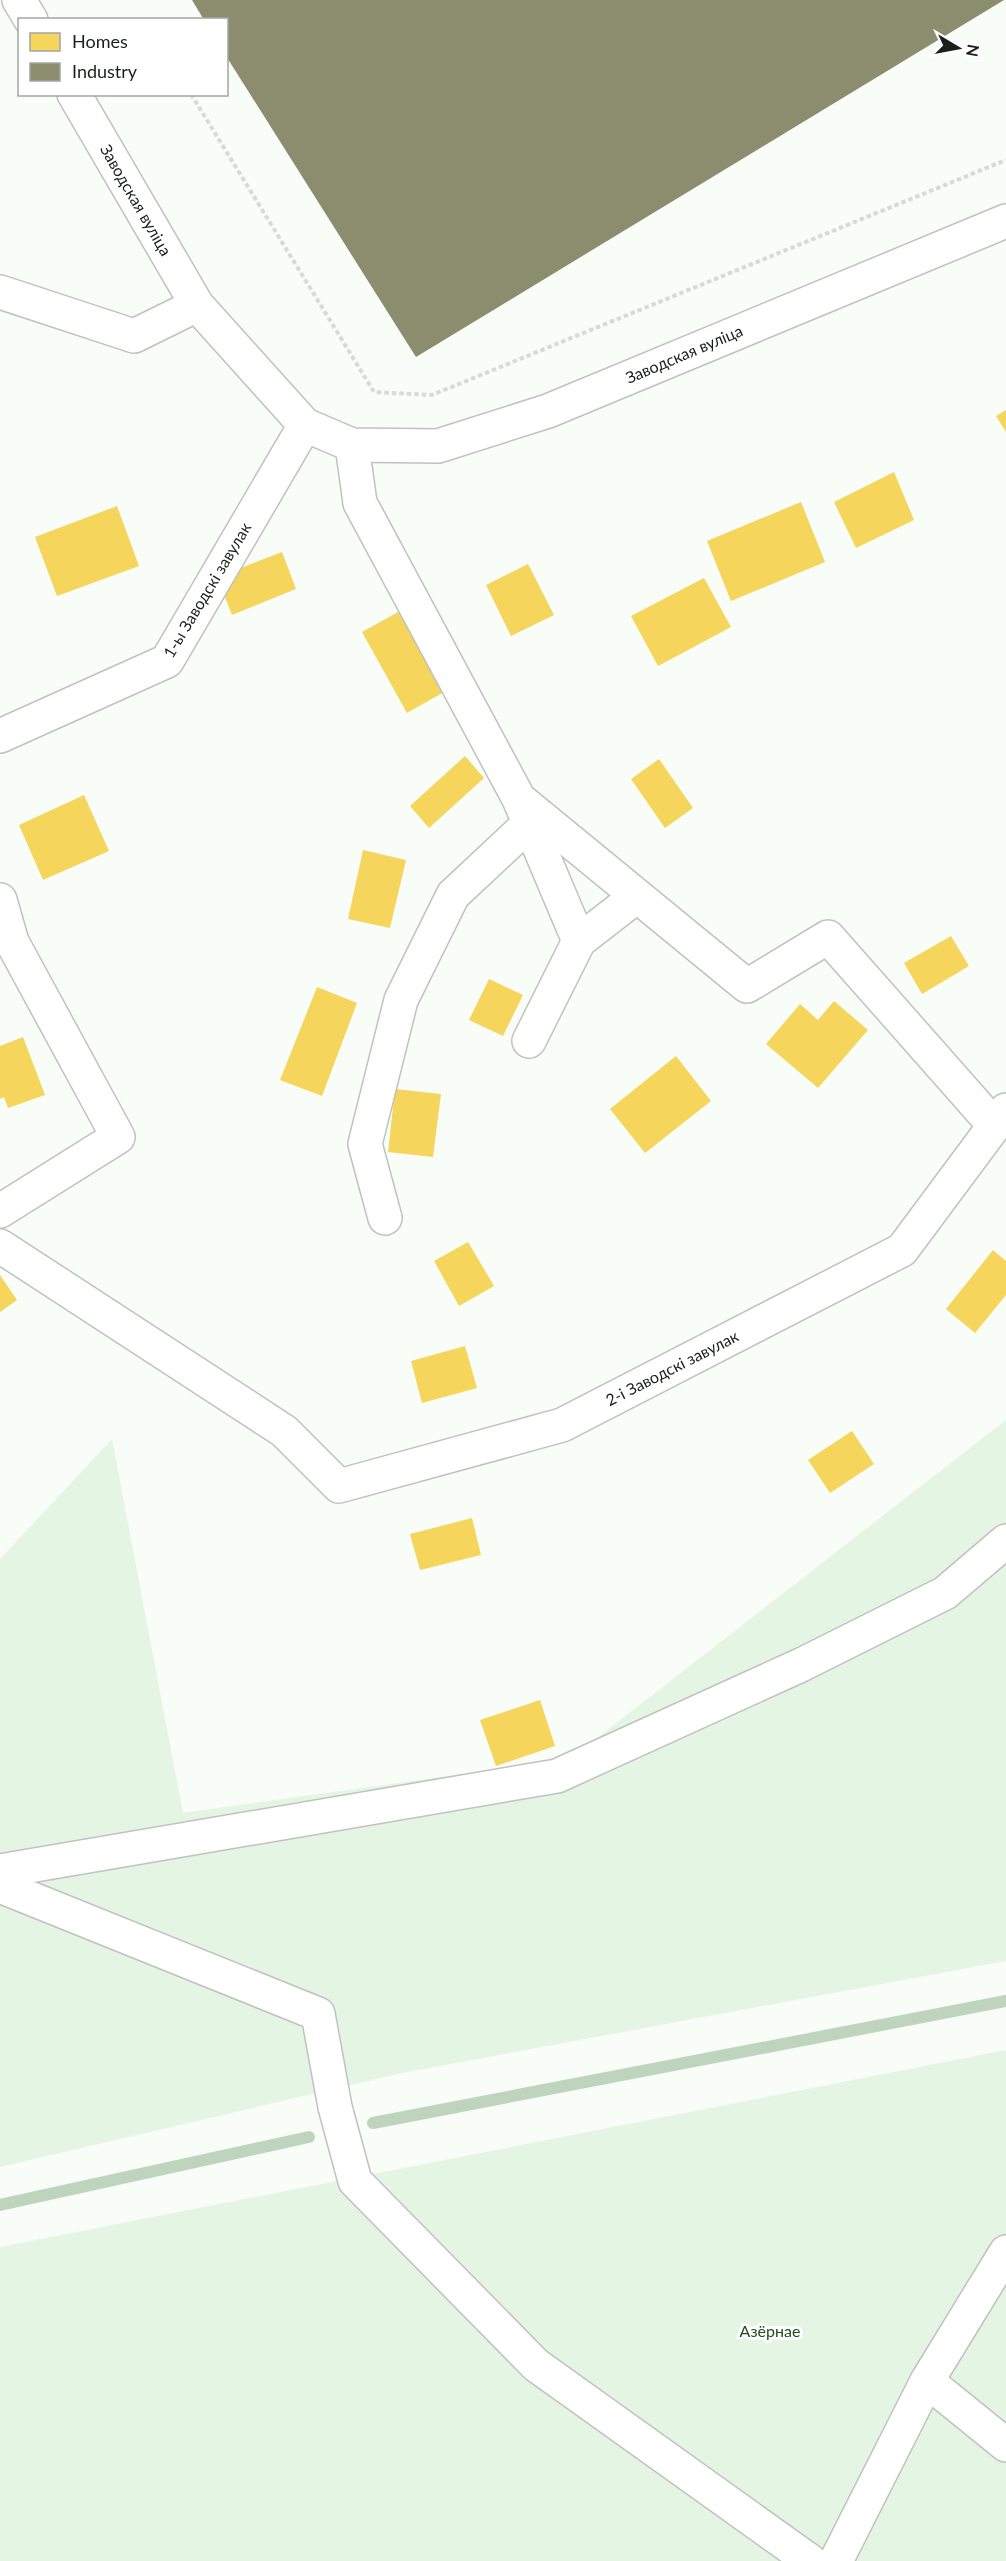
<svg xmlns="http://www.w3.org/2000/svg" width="1006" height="2561" font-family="Lato,sans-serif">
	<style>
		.green { fill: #e5f5e4 }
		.homes { fill: #f6d55c }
		.industry { fill: #8c8c6e }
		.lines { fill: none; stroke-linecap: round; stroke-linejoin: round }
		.stream { stroke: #bfd4bd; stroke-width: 12 }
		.minor-casing { stroke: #bec3bd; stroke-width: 36 }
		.path { stroke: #d8d9d8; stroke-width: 4; stroke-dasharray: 4.5 3; stroke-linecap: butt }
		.minor { stroke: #fefffe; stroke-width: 33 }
		.labels { text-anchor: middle; stroke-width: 6; stroke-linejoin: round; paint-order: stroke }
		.street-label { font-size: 16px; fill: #1a1f1a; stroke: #fff }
		.park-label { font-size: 16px; fill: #234b23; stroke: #fff }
	</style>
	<rect width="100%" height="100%" fill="#f8fdf7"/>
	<path class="green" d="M1006,1420V1961L402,2073L0,2167V1559L112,1439L183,1813L570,1759Z
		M1006,2050V2561H0V2247Z"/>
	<path class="homes" d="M1006,410V432L996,416Z
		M894,472L914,520L856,548L834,502Z
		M801,502L825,562L731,601L707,541Z
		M117,506L139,566L57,596L35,537Z
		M282,552L296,589L232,615L217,577Z
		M528,564L554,615L511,636L486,585Z
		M704,578L731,627L658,666L631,616Z
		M400,611L444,692L407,713L362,632Z
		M465,756L484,778L429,828L410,806Z
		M659,759L693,808L665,828L631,779Z
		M84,795L109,851L43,880L19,825Z
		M363,850L406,860L390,928L348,919Z
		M951,936L969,966L922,994L904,963Z
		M489,979L523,995L503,1036L469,1020Z
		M317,987L357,1003L322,1096L280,1080Z
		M834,1001L868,1030L818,1088L766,1044L800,1004L818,1020Z
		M23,1037L45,1095L8,1108L4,1097L0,1099V1046Z
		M676,1056L711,1101L645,1153L610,1109Z
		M395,1089L441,1094L433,1157L388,1152Z
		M468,1242L494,1286L459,1306L434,1261Z
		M993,1250L1006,1261V1295L975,1333L946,1309Z
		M0,1275L17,1300L0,1312Z
		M465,1346L477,1388L422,1403L411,1361Z
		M852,1431L874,1464L830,1493L808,1460Z
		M472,1518L481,1555L420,1570L410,1534Z
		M540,1700L555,1746L496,1766L480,1720Z"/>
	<path class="industry" d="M192,0H1004L416,357L226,56V20H204Z"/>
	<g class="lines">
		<path class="stream" d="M373,2123L1006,2001
			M0,2205L309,2137"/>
		<g class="minor-casing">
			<path id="minor" d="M19,0L31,20
				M74,94L197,305L305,425L352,445L438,446L548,411L1006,221
				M0,292L134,336L197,305
				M352,445L360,503L519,799L579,941L637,896
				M0,736L167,661L305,425
				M519,799L747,986L828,937L994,1125
				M0,900L12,942L118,1137L0,1211
				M529,1041L579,941
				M385,1218L365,1144L401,1000L453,895L530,823
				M0,1246L284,1431L339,1486L562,1425L902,1250L1006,1110
				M0,1871L557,1776L801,1665L945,1593L1006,1541
				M0,1886L318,2014L335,2107L355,2181L536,2365L810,2561
				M927,2381L1006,2445
				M836,2561L927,2381L1006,2252"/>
		</g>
		<path class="path" d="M191,94L374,392L432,395L1006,160"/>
		<use href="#minor" class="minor"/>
	</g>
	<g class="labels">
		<g class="street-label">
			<text transform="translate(136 200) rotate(60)" y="6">Заводская вуліца</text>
			<text transform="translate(684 354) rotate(-23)" y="6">Заводская вуліца</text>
			<text transform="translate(207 590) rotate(-59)" y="6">1-ы Заводскі завулак</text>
			<text transform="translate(672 1368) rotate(-27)" y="6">2-і Заводскі завулак</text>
		</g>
		<g class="park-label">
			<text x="770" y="2337">Азёрнае</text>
		</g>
	</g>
	<rect x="18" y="18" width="210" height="78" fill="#ffffff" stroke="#a3a5a3" stroke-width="1.5"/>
	<rect x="30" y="33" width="30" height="18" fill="#f6d55c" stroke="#a3a5a3" stroke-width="1.5"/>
	<text x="72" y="48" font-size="18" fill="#1a1f1a">Homes</text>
	<rect x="30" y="63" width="30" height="18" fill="#8c8c6e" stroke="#a3a5a3" stroke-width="1.5"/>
	<text x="72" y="78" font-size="18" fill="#1a1f1a">Industry</text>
	<g transform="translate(958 48) rotate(100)" stroke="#ffffff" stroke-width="4.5" paint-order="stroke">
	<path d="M0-4.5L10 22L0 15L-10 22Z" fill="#1a1f1a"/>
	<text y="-9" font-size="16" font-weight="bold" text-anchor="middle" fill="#1a1f1a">N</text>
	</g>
</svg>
